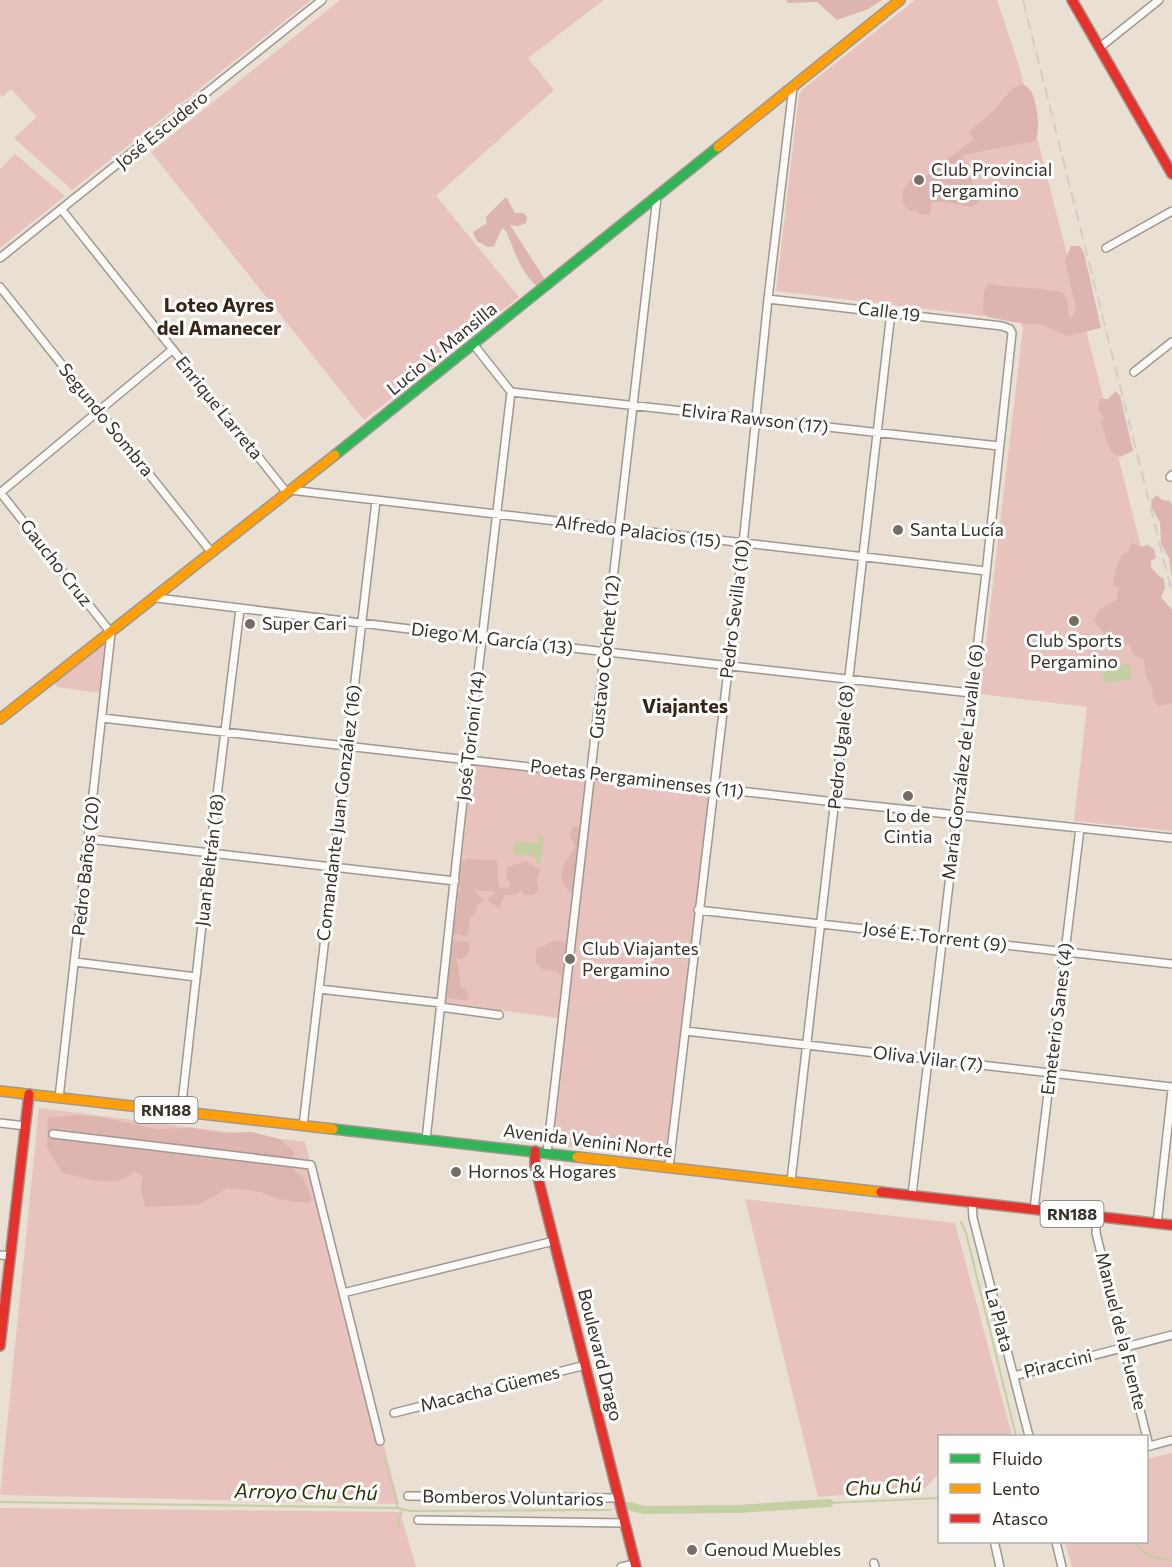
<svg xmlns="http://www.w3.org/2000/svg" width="1172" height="1567" font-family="Commissioner,sans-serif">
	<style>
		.green { fill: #e8c2bc }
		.forest { fill: #ddb4ae }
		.water { fill: #c4cfa2 }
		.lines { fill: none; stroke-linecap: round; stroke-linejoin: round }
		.stream { stroke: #c4cfa2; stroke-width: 2 }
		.canal { stroke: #c4cfa2; stroke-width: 8 }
		.street-casing { stroke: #9f988f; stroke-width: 10 }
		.fast-casing { stroke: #9f988f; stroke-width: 12 }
		.slow-casing { stroke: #9f988f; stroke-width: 12 }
		.jam-casing { stroke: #9f988f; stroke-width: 12 }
		.street { stroke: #fcfaf8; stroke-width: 7 }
		.fast { stroke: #30b455; stroke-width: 9 }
		.slow { stroke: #ff9f0a; stroke-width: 9 }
		.jam { stroke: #e5322d; stroke-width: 9 }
		.rail { stroke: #d1ceca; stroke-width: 2; stroke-dasharray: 12 6; stroke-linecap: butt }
		.poi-dot { fill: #766e64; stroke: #fff; stroke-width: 2 }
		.labels { text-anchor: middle; stroke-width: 6; stroke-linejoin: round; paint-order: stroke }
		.shield { fill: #fff; stroke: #746f69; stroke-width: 1.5 }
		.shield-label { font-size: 16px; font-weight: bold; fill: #383129 }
		.street-label { font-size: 18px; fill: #383129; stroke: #fff }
		.poi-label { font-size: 18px; fill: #383129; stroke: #fff; text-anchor: start }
		.neighbourhood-label { font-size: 20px; font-weight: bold; fill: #342616; stroke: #fff }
		.water-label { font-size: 20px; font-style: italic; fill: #273306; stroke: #fff }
	</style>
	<rect width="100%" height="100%" fill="#e9dfd3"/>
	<path class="green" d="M0,0H311L72,190L14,138L37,117L11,89L2,97L0,94Z
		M340,0H604L528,58L554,90L436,196L519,297L364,420L151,152Z
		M915,0H997L1019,66L1172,669V831L1074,821L1087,707L980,694L1023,328L1019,320L776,291L799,95L803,89Z
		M15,154L65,196L0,248V169Z
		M101,644L106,647L101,693L57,687L53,682Z
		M477,763L706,791L709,794L668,1152L663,1158L558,1146L554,1143L553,1138L566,1019L445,1003L472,767Z
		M39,1108L305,1142L399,1504L0,1495Z
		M745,1199L955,1223L1012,1436H940L939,1473L925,1488L818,1497Z
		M1172,1453V1567H1072L1065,1542H1146L1147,1459Z
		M0,1508L400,1512L416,1567H0Z"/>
	<path class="forest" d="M786,0H882L868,9L837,20L817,2L788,3Z
		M1023,84C1026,86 1029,88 1031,91C1037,101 1041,132 1035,141L963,155L973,184L980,196L979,202L971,207L946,202H931L930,214L928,215L918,213L916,209L912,211L904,206C900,188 905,187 917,174L926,176L974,139L969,132L990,114L1013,88Z
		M506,197L515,213H523L527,217L526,223L518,226L510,225L546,281L538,287C520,273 515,250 506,231L502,228L494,246L488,247L477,241L473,232L487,223L486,217Z
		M1071,246H1080L1084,253L1101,328L1067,336L1043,325L1013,322L988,317L983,313L984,291L989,284C1014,289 1038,286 1063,293L1068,302L1069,317L1072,318L1076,309L1065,260Z
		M1116,391L1120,396L1133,451L1120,457C1105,452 1107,435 1101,422L1105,418L1098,411L1100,399H1108Z
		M1157,495L1162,500L1170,501L1172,505V580L1169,558L1161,544L1160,522L1152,509L1151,500Z
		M1132,543L1141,547L1147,545L1154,549L1156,558L1151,561V567L1158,575L1164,579L1165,588L1161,597L1172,610V703L1158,706L1153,697L1152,685L1146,677L1144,660L1133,654L1130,645L1108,643L1103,632L1094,621L1099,610L1118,599L1117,594L1120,589L1113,584L1115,572L1122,554L1128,552Z
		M574,826L582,828L574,894C565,891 560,879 562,870C564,862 573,854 575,845L569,835Z
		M467,859L497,860L499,887L509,888L511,883L506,878L508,867L526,861L540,870L537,880L538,891L533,895H525L521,891L515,895H505L499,908L488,901L489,897L495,894L494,891H477L474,886V890L483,900L477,905L476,912L470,918L468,934L463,936L459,934L452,935C450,921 462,908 457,894L461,890L458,884L462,861Z
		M454,940L468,942L470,949L467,956L461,959L456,957L461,986L466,990L469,998L465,1000L447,998L450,949L452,941Z
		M554,941H564L568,946L563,962L566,969L564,981L557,971L543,970L536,963V949Z
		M74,1115L99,1117L157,1129L191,1128L221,1133L252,1132L279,1139L295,1152L288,1164L303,1178L312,1197L308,1203L278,1199L257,1191L228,1188L198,1205L145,1207L141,1187L143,1176L134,1171C116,1191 85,1177 62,1173L47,1147L48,1118Z"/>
	<path class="water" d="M1129,664L1132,679L1104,683L1102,668Z
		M539,837H544L540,864H536V857L513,854L515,841L538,843Z"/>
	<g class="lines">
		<path class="stream" d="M961,1222L966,1233L1016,1436
			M384,1456L397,1502V1508
			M0,1502L397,1508L411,1511L611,1510
			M829,1503L940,1498
			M399,1527V1519L402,1510
			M1135,1542C1144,1556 1156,1559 1172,1560"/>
		<path class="canal" d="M628,1506L645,1510L737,1509L829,1503"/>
		<g class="street-casing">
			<path id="street" d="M1099,48L1159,0
				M62,210L287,493
				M1106,248L1172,211
				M0,258L322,0
				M0,287L212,553
				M768,299L1002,326L1010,329L1012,333L986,573L912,1195
				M1134,372L1172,342
				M511,392L999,446
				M1170,477L1172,475
				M290,490L986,571
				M0,492L111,633L59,1098
				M0,493L172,350
				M157,598L483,638L971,693
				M102,718L835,802L1172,838
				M89,839L455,881
				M698,910L1172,964
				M75,962L196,977
				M319,989L441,1003
				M440,1007L499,1015
				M685,1031L1172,1087
				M181,1112L210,853L240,609
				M0,1123L26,1126
				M303,1126L376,501
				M53,1134L311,1165L380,1441
				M426,1140L461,818L511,392L474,345
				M547,1153L657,197
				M669,1167L743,544L768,299L793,87
				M791,1181L891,312
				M972,1202L973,1218L1029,1436
				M1034,1209L1080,828
				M1096,1217V1233L1149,1446
				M1157,1224L1172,1090
				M0,1255L11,1256
				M343,1293L554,1241
				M1014,1376L1172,1335
				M394,1413L586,1365
				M1146,1447L1172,1440
				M408,1496L619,1498
				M418,1520L624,1523
				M1056,1542L1062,1567
				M995,1545L1000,1567
				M874,1563L875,1567
				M621,1567L635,1564"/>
		</g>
		<g class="fast-casing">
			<path id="fast" d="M335,455L718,147
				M333,1129L577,1157"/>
		</g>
		<g class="slow-casing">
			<path id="slow" d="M718,147L900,0
				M0,719L335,455
				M0,1091L333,1129
				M577,1157L881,1192"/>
		</g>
		<g class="jam-casing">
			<path id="jam" d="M1072,0L1172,174
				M535,1151V1166L636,1567
				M881,1192L1172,1225
				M0,1346L29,1094"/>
		</g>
		<use href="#street" class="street"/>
		<use href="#fast" class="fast"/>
		<use href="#slow" class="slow"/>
		<use href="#jam" class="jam"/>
		<path class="rail" d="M1023,0L1172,593"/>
	</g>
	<g class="poi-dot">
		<circle cx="919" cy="180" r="6"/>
		<circle cx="898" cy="530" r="6"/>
		<circle cx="1074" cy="621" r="6"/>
		<circle cx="250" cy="624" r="6"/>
		<circle cx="908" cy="796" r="6"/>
		<circle cx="570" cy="959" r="6"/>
		<circle cx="456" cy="1172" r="6"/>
		<circle cx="692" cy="1550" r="6"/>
	</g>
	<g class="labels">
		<g class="shield">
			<rect x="134.5" y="1097" width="63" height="26" rx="4.5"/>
			<rect x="1040.5" y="1201" width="63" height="26" rx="4.5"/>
		</g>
		<g class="shield-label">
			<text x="166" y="1116">RN188</text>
			<text x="1072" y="1220">RN188</text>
		</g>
		<g class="street-label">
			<text transform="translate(162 130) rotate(-39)" y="6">José Escudero</text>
			<text transform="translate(889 312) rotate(7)" y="6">Calle 19</text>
			<text transform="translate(442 349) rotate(-39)" y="6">Lucio V. Mansilla</text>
			<text transform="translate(219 408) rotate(51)" y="6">Enrique Larreta</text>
			<text transform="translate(755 419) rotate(7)" y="6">Elvira Rawson (17)</text>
			<text transform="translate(106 420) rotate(51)" y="6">Segundo Sombra</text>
			<text transform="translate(638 532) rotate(7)" y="6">Alfredo Palacios (15)</text>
			<text transform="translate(56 563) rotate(52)" y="6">Gaucho Cruz</text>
			<text transform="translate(735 609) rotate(-83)" y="6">Pedro Sevilla (10)</text>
			<text transform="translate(492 639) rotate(7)" y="6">Diego M. García (13)</text>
			<text transform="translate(605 657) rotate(-84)" y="6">Gustavo Cochet (12)</text>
			<text transform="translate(471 736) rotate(-83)" y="6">José Torioni (14)</text>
			<text transform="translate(841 747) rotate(-84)" y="6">Pedro Ugale (8)</text>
			<text transform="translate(963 762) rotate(-83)" y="6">María González de Lavalle (6)</text>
			<text transform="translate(637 779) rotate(7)" y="6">Poetas Pergaminenses (11)</text>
			<text transform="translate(339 813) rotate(-83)" y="6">Comandante Juan González (16)</text>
			<text transform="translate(210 860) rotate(-83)" y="6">Juan Beltrán (18)</text>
			<text transform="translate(86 866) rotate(-84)" y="6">Pedro Baños (20)</text>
			<text transform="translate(935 937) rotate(7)" y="6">José E. Torrent (9)</text>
			<text transform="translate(1057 1019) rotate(-83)" y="6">Emeterio Sanes (4)</text>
			<text transform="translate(928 1059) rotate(7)" y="6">Oliva Vilar (7)</text>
			<text transform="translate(588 1141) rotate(7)" y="6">Avenida Venini Norte</text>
			<text transform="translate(999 1320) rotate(75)" y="6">La Plata</text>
			<text transform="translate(1121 1331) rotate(76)" y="6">Manuel de la Fuente</text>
			<text transform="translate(600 1355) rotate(76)" y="6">Boulevard Drago</text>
			<text transform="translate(1058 1364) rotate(-14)" y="6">Piraccini</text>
			<text transform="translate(490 1389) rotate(-14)" y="6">Macacha Güemes</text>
			<text transform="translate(513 1498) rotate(1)" y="6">Bomberos Voluntarios</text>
		</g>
		<g class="poi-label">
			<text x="931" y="176">Club Provincial<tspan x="931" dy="21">Pergamino</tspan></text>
			<text x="910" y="536">Santa Lucía</text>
			<text x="262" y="630">Super Cari</text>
			<text x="1074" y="647" text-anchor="middle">Club Sports<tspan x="1074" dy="21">Pergamino</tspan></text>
			<text x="908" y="822" text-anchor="middle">Lo de<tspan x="908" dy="21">Cintia</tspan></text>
			<text x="582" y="955">Club Viajantes<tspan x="582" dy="21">Pergamino</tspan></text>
			<text x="468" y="1178">Hornos &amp; Hogares</text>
			<text x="704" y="1556">Genoud Muebles</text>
		</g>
		<g class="neighbourhood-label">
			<text x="219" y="312">Loteo Ayres<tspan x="219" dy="23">del Amanecer</tspan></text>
			<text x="685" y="713">Viajantes</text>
		</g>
		<g class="water-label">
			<text transform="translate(883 1487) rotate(-3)" y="7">Chu Chú</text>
			<text transform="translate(306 1492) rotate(1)" y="7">Arroyo Chu Chú</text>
		</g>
	</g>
	<rect x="938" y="1435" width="210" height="108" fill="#ffffff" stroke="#afada9" stroke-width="1.5"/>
	<rect x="950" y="1454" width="30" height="9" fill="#30b455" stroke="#afada9" stroke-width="1.5"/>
	<text x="992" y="1465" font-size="18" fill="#383129">Fluido</text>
	<rect x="950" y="1484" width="30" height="9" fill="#ff9f0a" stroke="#afada9" stroke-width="1.5"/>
	<text x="992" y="1495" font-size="18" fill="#383129">Lento</text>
	<rect x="950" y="1514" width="30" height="9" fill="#e5322d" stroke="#afada9" stroke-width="1.5"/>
	<text x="992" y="1525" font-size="18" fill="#383129">Atasco</text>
</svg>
